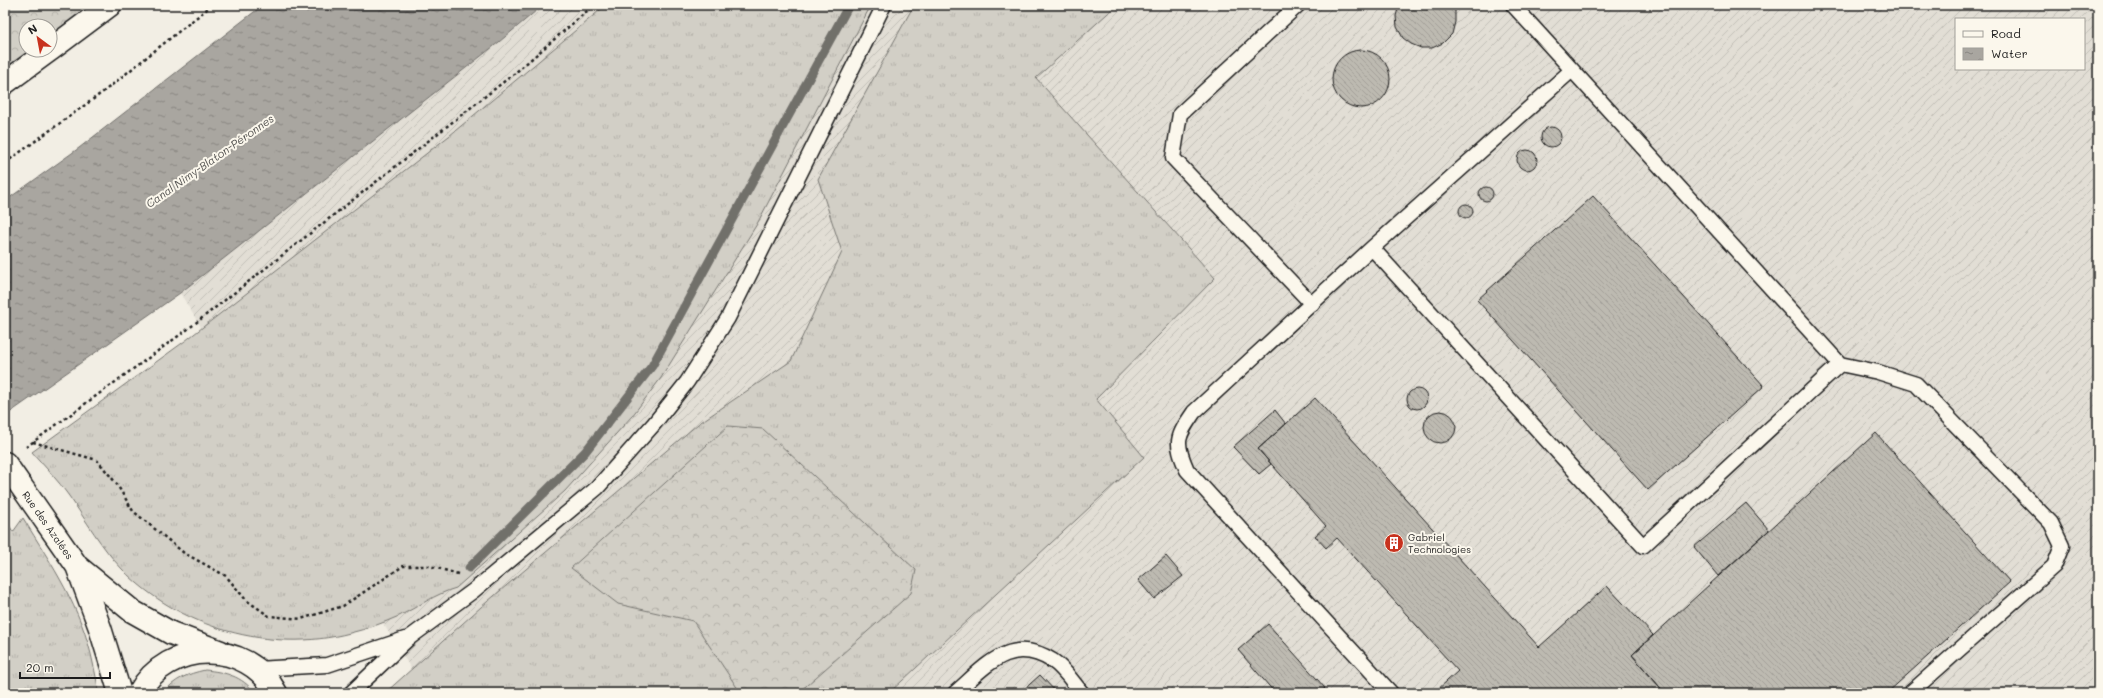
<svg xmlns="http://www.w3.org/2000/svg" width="2103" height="698" font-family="Mali,sans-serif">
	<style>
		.industrial { fill: url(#industrial-furrows); fill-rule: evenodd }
		.grass { fill: url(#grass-tufts); stroke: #777671 }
		.forest { fill: url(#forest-crowns); stroke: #777671 }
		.water { fill: url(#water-ripples); stroke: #716f6b }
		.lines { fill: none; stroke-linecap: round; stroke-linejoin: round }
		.stream { stroke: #716f6b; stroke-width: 9 }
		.building { fill: url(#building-back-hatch); stroke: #1c1c1c }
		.lane-casing { stroke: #1c1c1c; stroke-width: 17 }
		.street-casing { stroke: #1c1c1c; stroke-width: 25 }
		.secondary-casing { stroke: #1c1c1c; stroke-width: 25 }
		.path { stroke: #1c1c1c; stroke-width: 2.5; stroke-dasharray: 3 3; stroke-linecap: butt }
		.lane { stroke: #fbf7ec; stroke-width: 14 }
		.street { stroke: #fbf7ec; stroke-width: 22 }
		.secondary { stroke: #fbf7ec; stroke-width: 22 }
		.labels { text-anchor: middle; stroke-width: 4; stroke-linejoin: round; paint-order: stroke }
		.street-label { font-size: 10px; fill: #1c1c1c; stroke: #fbf7ec }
		.poi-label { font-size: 10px; fill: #1c1c1c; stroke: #fbf7ec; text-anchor: start }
		.water-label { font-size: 11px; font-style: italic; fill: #545351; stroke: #fbf7ec }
	</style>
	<defs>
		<pattern id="industrial-furrows" width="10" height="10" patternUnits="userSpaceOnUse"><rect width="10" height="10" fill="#e2ded5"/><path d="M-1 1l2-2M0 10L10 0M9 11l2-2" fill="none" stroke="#c1beb6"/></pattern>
		<pattern id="grass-tufts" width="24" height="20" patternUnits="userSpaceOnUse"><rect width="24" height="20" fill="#d2cfc6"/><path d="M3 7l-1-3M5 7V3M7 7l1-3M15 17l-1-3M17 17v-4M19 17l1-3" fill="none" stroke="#b4b1aa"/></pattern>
		<pattern id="forest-crowns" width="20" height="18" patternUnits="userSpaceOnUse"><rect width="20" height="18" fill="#d2cfc6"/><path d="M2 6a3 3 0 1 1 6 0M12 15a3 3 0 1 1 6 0" fill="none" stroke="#b4b1aa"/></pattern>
		<pattern id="water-ripples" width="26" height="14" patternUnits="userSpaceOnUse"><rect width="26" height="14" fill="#a9a6a0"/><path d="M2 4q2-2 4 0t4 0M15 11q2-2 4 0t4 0" fill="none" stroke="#898682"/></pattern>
		<pattern id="building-back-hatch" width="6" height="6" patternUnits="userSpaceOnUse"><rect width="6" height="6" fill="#bdbab1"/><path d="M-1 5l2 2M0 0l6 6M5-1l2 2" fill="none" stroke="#a29f98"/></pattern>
	</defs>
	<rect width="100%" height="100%" fill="#f2eee4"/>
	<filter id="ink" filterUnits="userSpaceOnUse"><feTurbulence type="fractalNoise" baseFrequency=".025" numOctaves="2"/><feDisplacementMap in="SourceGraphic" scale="8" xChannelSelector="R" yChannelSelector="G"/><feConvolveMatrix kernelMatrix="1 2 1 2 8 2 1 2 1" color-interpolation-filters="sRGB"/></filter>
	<g filter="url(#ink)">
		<path class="industrial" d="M543,5H2098V693H426L180,293L499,42ZM1956,19H2084V69H1956Z"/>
		<path class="grass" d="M606,5H871L757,224L661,378L632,416L565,491L456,588C435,594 418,607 399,616C383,623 367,629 350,633C271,654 179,628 122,569C101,547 86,520 69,496C58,480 44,466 32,452L185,341L449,136Z
			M914,5H1117L1036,78L1215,278L1096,399L1144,457L889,693H385L481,607L698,424L791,361L842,252L818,179Z
			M5,518L13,532L23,518C52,565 82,609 93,663C95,673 98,683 98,693H5Z
			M205,670C225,672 242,676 255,693H163C175,679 187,674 205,670Z"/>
		<path class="forest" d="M5,5H110L50,50V26H26V50H50L5,83Z
			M728,426L763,429L916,570L911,593L798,693H743L738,689L693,621L618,604L571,568Z"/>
		<path class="water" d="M263,5H543L499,42L180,293L5,416V201L79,148Z"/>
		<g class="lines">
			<path class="stream" d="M469,568L585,452L652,366L849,5"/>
		</g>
		<path class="building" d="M1399,5H1452L1455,10V22L1452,34L1443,43L1432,48H1421L1411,44L1403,38L1397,27L1396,16Z
			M1332 79a29 29 0 1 1 58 0a29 29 0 1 1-58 0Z
			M1541 137a10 10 0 1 1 20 0a10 10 0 1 1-20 0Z
			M1517 160a10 10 0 1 1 20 0a10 10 0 1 1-20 0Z
			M1479 194a7 7 0 1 1 14 0a7 7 0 1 1-14 0Z
			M1593,196L1764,386L1648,490L1477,300Z
			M1459 211a7 7 0 1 1 14 0a7 7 0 1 1-14 0Z
			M1407 399a10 10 0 1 1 20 0a10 10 0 1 1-20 0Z
			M1315,398L1539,647L1607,586L1653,635L1632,655L1665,693H1437L1436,691L1458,671L1337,538L1326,548L1315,536L1326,526L1258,449Z
			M1275,410L1286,424L1258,449L1271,464L1259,474L1233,447Z
			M1424 427a16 16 0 1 1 32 0a16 16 0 1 1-32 0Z
			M1876,433L2010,582L1887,693H1665L1632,655Z
			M1746,503L1769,530L1718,576L1694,547Z
			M1166,556L1183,576L1154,599L1138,580Z
			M1268,624L1325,688L1320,693H1275L1238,650Z
			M1040,675L1057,693H1020Z
			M1248,689L1257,693H1234L1240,690Z"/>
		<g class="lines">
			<g class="lane-casing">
				<path id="lane" d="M1298,5L1180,114L1173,158L1312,304
					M1372,248L1643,546L1840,364L1513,5
					M1840,364L1878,372L1916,384L2051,523L2062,546L2054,566L1910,693
					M256,669L327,665L405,639
					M351,693L409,638L473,591L597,488L653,425L687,382L728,318L884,5
					M955,693C986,666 1011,634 1053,661C1064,668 1073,683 1082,693
					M1391,693L1187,470C1174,441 1177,437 1194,412L1372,248L1572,70"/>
			</g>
			<g class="street-casing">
				<path id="street" d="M50,50L110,5
					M5,83L50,50"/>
			</g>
			<g class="secondary-casing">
				<path id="secondary" d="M5,463L77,566L100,628L120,693
					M78,567L132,611L171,633L221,652
					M139,693C167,640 248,638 276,693"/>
			</g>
			<path class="path" d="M5,163L103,92L212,5
				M33,442L97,460L116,483L133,511L184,553L226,576L246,600L269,616L301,619L343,606L403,566H430L458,574
				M26,447L188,329L515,73L594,5"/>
			<use href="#lane" class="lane"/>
			<use href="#street" class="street"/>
			<use href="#secondary" class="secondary"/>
		</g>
	</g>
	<defs>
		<g id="building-disc" transform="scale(1)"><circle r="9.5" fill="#c8321e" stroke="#fbf7ec"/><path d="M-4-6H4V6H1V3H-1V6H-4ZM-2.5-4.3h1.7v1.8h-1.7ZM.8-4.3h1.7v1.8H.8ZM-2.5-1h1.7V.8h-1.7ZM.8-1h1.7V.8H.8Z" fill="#fff"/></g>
	</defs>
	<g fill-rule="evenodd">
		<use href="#building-disc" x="1394" y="543"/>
	</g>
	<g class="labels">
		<g class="street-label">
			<text transform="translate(48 525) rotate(55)" y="4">Rue des Azalées</text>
		</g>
		<g class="poi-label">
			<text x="1408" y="541">Gabriel<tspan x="1408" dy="12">Technologies</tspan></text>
		</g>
		<g class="water-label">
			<text transform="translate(210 161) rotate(-35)" y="4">Canal Nimy-Blaton-Péronnes</text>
		</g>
	</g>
	<rect width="2103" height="698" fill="none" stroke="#fbf7ec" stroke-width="20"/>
	<rect x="10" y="10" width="2083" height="678" fill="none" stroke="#1c1c1c" stroke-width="1.5" filter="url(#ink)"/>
	<rect x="1955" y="18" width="130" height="52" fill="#fbf7ec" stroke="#a29f99"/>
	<rect x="1963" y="31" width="20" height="6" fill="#fbf7ec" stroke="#a29f99"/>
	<text x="1991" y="38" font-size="12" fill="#1c1c1c">Road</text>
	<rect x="1963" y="48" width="20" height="12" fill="url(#water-ripples)" stroke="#a29f99"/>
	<text x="1991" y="58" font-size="12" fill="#1c1c1c">Water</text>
	<g transform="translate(38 38) rotate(328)"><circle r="19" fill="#fbf7ec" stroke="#a29f99"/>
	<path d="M0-3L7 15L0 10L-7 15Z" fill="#c8321e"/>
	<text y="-6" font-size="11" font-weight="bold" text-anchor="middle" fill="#1c1c1c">N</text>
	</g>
	<path d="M20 672v6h90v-6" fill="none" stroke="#1c1c1c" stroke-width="2"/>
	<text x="26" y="672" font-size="12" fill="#1c1c1c" stroke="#fbf7ec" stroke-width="3" paint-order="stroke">20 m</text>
</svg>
